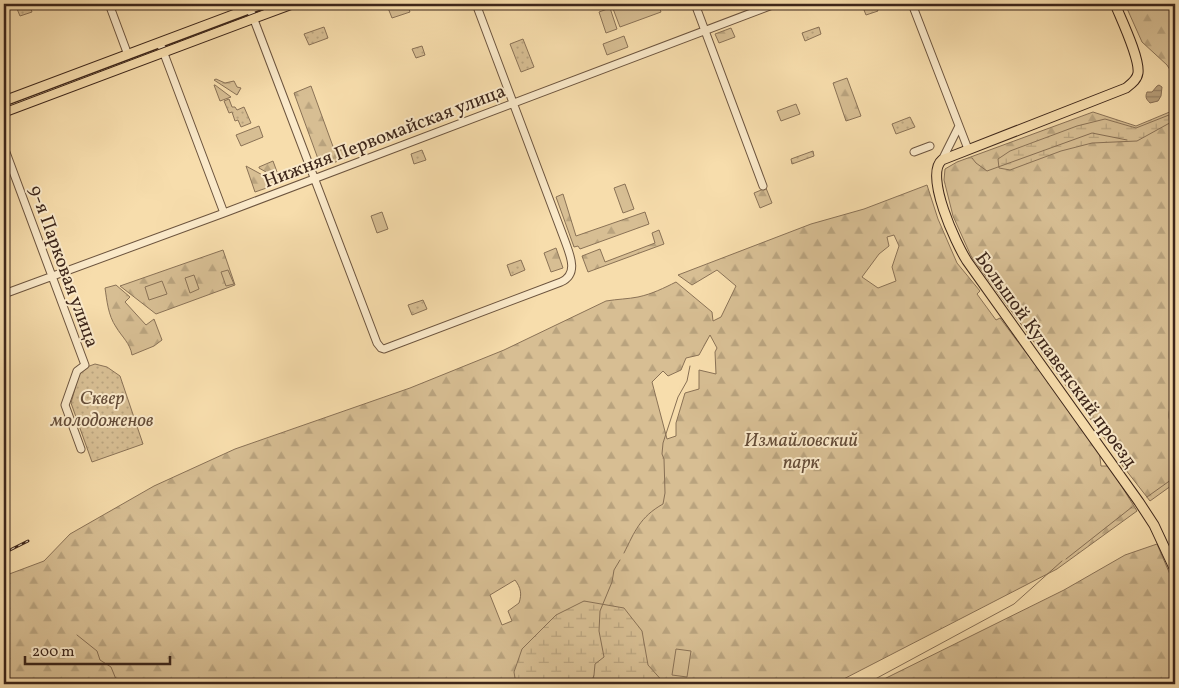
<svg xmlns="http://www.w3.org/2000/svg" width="1179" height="688" font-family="Vollkorn,serif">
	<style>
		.green { fill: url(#green-dots); stroke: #8a7256 }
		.forest { fill: url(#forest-firs); stroke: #8a7256; fill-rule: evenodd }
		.wetland { fill: url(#wetland-marsh); stroke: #8a7256 }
		.pitch { fill: #d7be93; stroke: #8a7256 }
		.water { fill: url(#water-rules); stroke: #876f54 }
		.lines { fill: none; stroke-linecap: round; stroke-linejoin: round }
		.stream { stroke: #876f54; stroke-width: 1 }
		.minor-casing { stroke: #6c543e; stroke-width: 9 }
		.major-casing { stroke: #3d261a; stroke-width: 11 }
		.minor { stroke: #fae9c9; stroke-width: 7 }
		.major { stroke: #f7ddac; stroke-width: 9 }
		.tram { stroke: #3d261a; stroke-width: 1 }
		.rail-casing { stroke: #3d261a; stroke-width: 3 }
		.rail { stroke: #fae9c9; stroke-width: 1; stroke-dasharray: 4; stroke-linecap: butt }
		.labels { text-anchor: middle; stroke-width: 4; stroke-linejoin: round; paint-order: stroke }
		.street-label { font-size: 19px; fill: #3d261a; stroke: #fae9c9 }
		.park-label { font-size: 19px; font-style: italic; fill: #644c38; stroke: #fae9c9 }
	</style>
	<defs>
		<pattern id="green-dots" width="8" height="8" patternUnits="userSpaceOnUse" patternTransform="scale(1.25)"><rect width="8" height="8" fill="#d7be93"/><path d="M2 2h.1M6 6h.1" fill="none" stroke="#b9a37e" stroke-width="1.8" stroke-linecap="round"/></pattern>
		<pattern id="forest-firs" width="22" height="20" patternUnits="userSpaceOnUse" patternTransform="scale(1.25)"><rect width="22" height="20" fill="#d7be93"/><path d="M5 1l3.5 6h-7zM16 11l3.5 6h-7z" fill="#b9a37e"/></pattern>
		<pattern id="wetland-marsh" width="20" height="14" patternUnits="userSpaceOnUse" patternTransform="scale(1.25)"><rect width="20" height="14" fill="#d7be93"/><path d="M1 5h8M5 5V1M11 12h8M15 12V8" fill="none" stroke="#b9a37e"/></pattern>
		<pattern id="water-rules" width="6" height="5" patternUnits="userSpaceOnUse" patternTransform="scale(1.25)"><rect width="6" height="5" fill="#b89f7a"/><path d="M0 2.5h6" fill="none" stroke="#978163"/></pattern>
	</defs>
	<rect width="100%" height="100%" fill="#f7ddac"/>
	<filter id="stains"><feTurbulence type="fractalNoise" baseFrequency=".004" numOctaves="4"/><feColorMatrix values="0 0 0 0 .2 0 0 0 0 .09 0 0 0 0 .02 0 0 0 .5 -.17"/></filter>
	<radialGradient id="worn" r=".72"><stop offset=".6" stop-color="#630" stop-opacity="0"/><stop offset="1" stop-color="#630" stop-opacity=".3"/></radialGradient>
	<path class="green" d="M15,4H29L32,12L20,16Z
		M864,4H875L878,11L866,15L862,5Z
		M324,27L328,38L309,45L304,34Z
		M819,27L821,34L805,41L802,33Z
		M523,39L534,67L521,72L510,44Z
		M422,46L425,55L416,58L412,49Z
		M229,99L232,107H235L237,110L244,107L251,123L241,127L238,120L235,121L232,112L229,113L224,101Z
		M910,117L915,127L896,134L892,124Z
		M422,150L426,160L414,164L411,154Z
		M813,151L814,156L792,164L791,159Z
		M521,260L525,270L511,276L507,265Z
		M423,300L427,309L412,315L408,305Z
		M95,364L107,367L120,376L143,444L92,462L71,403L79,374L84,368Z"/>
	<path class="forest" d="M1125,4H1175V78L1167,65L1142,42Z
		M731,28L735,37L719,43L715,34Z
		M847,78L861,116L846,121L833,83Z
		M216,79L225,83L234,81L237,87L241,88L237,95L214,80Z
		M214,85H215L231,97L220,101Z
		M311,86L335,152L347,148L350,157L321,167L294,93Z
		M1175,104V401H1172C1169,411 1166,420 1175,428V483L1150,501L1122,465L1116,446L1108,443L971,256L953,216L944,180L945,169L957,162L1093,112L1136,126L1172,111Z
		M273,161L280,180L259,168V167Z
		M246,166L277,183L278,184L255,192Z
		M927,185L938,219L957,263L980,291L977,294L996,320L1000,318L1099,450L1101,466H1109L1137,511L1057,569L834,684H4V576L44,561L70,534L154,486L235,449L410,388L504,350L606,301C618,299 628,299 638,297C652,294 664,288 676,282L712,312L713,321L721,317L736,286L717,270L692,285L678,275L811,224L864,209ZM894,235L899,246L892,267L896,281L878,288L862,277L879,254L889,246L887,237ZM710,335L717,348L715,352L716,374L699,370V389L685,393L676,423V436L667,439L652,382L663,371L668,376L681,370L686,358L699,355ZM515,580C521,588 522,594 519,603L508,611L512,621L502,625L490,595Z
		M766,188L772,203L760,208L754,193Z
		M563,194L576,236L645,212L649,224L580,249L578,246L574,247L556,197Z
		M659,230L664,244L588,272L582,256L600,249L605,262L655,243L652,233Z
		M556,248L563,268L551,272L544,253Z
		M223,250L235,285L156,314L120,286Z
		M116,285L130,297L125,302L146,325L154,319L162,340L154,346L132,355C130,343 122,337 116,327C108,315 107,301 105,288Z
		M1157,544L1175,586V684H874L1064,590L1125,555Z"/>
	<path class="wetland" d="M1175,110V120L1137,141L1092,143L1061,151L1010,170L999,168L998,159L1010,151L1077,126L1105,119L1136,128L1174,113Z
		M584,601L624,608L642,631L648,665L665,684H516L514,672L522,649L556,615Z"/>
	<path class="pitch" d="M400,4H407L410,12L392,18L388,8Z
		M619,4H658L661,12L620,27L612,6Z
		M610,8L617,29L606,33L599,12Z
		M624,36L628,47L607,55L603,44Z
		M796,104L800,114L781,121L777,111Z
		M259,126L263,137L241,146L236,135Z
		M625,184L634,209L623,213L614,188Z
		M382,212L388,229L377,233L371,216Z
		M228,270L234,284L226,286L221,272Z
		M194,275L199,289L190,293L185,278Z
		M162,281L167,294L149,300L145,287Z
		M676,649L691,651L687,677L672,675Z"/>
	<path class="water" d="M1159,85L1162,87L1161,96L1158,101L1150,103C1146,99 1145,97 1147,92H1152L1157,86Z"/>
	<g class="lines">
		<path class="stream" d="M972,158L976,163L987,171L1092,133L1127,140
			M1147,497L1175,477
			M624,553C635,531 640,517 663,504L665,493L664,459L662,454L663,443L678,397L687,381L690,366
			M1066,559L1132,507
			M77,635L97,651L100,660L111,667L118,684
			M591,684L594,675L595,664L604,657L599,631L600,611L612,582L614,570L620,560
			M866,684L1014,604L1062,561"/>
		<g class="minor-casing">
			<path id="minor" d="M109,4L128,55
				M248,4L377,343L381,348L384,349L561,282C579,274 570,255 565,241L476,4
				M695,4L763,186
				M912,4L968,149
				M160,43L224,213
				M4,147L85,365L77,371L65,405L81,449
				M914,152L930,146
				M942,160L959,126
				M4,294L224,213L775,4"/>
		</g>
		<g class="major-casing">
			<path id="major" d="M1115,4C1121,19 1140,58 1138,73C1137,80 1131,84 1126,88L942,160C924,175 956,244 967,261L1139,502L1154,525L1175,570
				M4,101L262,4
				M4,112L292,4"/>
		</g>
		<use href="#minor" class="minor"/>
		<use href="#major" class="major"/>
		<path class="tram" d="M4,108L279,4"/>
		<g class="rail-casing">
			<path id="rail" d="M4,553L28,541"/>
		</g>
		<use href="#rail" class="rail"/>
	</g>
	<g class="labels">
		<g class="street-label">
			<text transform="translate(384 135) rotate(-21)" y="7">Нижняя Первомайская улица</text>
			<text transform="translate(65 266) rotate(70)" y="7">9-я Парковая улица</text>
			<text transform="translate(1057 359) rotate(54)" y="7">Большой Купавенский проезд</text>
		</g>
		<g class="park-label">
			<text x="102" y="404">Сквер<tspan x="102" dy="22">молодоженов</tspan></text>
			<text x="801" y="446">Измайловский<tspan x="801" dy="22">парк</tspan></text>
		</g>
	</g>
	<rect width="1179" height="688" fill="none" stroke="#f7ddac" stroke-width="20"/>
	<rect x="5" y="5" width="1169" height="678" fill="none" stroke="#3d261a" stroke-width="2.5"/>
	<rect x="10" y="10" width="1159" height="668" fill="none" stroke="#3d261a"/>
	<path d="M25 656v8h145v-8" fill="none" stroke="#3d261a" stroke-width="2.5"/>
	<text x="32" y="656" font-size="15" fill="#3d261a" stroke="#fae9c9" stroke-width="4" paint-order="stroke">200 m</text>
	<rect width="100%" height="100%" filter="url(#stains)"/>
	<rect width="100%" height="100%" fill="url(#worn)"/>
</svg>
